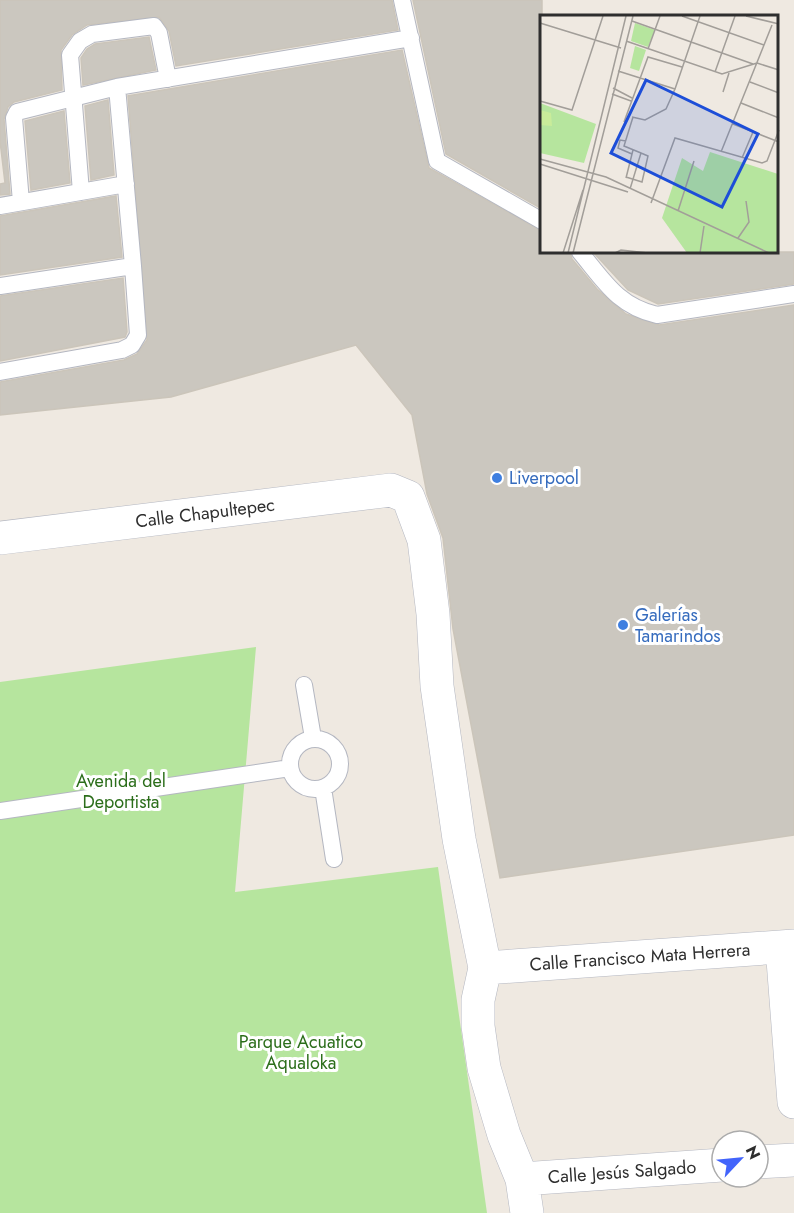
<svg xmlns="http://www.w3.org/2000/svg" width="794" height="1213" font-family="Jost,sans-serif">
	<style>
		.green { fill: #b6e59e }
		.building { fill: #cbc7bf; stroke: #cbc5ba; stroke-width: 1.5 }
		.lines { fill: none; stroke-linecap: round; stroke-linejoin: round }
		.service-casing { stroke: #b4b7c1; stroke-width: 18 }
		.minor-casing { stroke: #b4b7c1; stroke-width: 34 }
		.service { stroke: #fff; stroke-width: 16 }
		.minor { stroke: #fff; stroke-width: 33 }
		.shop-dot { fill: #3f7fe0; stroke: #fff; stroke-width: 2 }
		.labels { text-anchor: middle; stroke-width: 6; stroke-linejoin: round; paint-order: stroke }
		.shop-label { font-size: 18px; fill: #366cbe; stroke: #fff; text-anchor: start }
		.street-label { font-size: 18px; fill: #2e2e2e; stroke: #fff }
		.park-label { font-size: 18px; fill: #2c6e1b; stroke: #fff }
		.inset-road { fill: none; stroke: #a29e99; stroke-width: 1.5 }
		.view { fill: #1d4ed8; fill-opacity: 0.15; stroke: #1d4ed8; stroke-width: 3 }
		.inset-edge { fill: none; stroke: #2e2e2e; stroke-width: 3 }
	</style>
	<rect width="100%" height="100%" fill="#efe9e1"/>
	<path class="green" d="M256,647L235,892L438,867L487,1213H0V682Z"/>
	<path class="building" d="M0,0H392L398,30L176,66L169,31L159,17L87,25L72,35L61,50L62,90L14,102L8,107L4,119L10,194L0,195V184L5,183L0,141Z
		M413,0H542V209L446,154Z
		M149,37L156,70L83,85L81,58L87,49L95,44Z
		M402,50L429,168L542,231V252H570L572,259L597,289L626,314L659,325L794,305V835L500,878L453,629L443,538L427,494L412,415L356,345L171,397L0,415V382L124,360L137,354L147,340L128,96Z
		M108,100L114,175L91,180L85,106Z
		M64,111L70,183L31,190L25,121Z
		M116,196L122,257L0,275V216Z
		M593,252H794V284L658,304L628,290Z
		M123,278L127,332L125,337L0,361V296Z"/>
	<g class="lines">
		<g class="service-casing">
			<path id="service" d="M402,0L437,161L542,221
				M81,192L70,55L80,41L92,34L154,26L159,33L168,79
				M21,202L14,118L17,112L117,87
				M0,206L126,184
				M580,252C604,281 618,306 657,315L794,294
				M0,286L133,266L117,87L411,38
				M0,372L122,350L132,345L138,335L133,266
				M304,685L313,738
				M290 764a25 25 0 1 1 50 0a25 25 0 1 1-50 0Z
				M323,788L334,859
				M0,811L290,768"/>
		</g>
		<g class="minor-casing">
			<path id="minor" d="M0,538L391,490L408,497L424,540L433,614L437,686L459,839L485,968L478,1000V1026L484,1068L504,1135L522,1179L527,1213
				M782,947L794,1102
				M485,968L794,946
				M758,1162L794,1160
				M522,1179L722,1165"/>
		</g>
		<use href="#service" class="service"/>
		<use href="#minor" class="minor"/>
	</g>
	<g class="shop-dot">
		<circle cx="497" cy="478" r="6"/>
		<circle cx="623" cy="625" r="6"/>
	</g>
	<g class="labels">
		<g class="shop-label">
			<text x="509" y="484">Liverpool</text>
			<text x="635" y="621">Galerías<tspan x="635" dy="21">Tamarindos</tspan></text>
		</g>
		<g class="street-label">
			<text transform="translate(205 513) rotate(-7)" y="6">Calle Chapultepec</text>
			<text transform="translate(640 957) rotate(-4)" y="6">Calle Francisco Mata Herrera</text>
			<text transform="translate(622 1172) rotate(-4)" y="6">Calle Jesús Salgado</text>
		</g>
		<g class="park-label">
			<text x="121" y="787">Avenida del<tspan x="121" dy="21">Deportista</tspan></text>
			<text x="301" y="1048">Parque Acuatico<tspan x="301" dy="21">Aqualoka</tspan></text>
		</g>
	</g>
	<g transform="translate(540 15)">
		<rect width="238" height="238" fill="#efe9e1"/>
		<path d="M95,8L115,15L108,32L91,26ZM95,31L106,35L99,56L90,53ZM0,88L56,109L44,148L0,138ZM170,137L238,159V238H147L122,203L142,143L163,156Z" fill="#b6e59e"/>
		<path d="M0,95L11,98L12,111L0,110Z" fill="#c9ec9a"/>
		<path class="inset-road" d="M142,1L224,30M206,1L239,9M92,6L213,49M0,8L81,33M86,26L182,59L217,48M108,34L120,1M217,48L239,55M78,56L135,74L160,1M175,57L195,1M210,67L239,78M73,73L92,83M183,77L189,58M72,79L91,86M0,86L32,95L63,1M201,88L239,103M92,102L105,105L126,94L135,74M84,107L108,42L142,52M193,109L239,127M86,126L80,125L78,133L92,139M181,137L232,10M202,143L213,117M0,144L66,162L229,238M0,149L88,177M86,162L102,167L108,141L101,138M86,163L93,135M90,174L101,138L84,131L93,102M111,188L135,123L222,148L227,146L239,115M138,196L154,146M198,223L209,207L206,186M23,238L43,175M28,238L86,1M33,238L93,1M75,238L81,235L108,238M160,238L164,211"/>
		<path class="view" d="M106,65L218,119L182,192L71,138Z"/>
		<rect width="238" height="238" class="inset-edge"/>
	</g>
	<g transform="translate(740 1159) rotate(64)"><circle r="28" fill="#ffffff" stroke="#ababab" stroke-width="1.5"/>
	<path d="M0-4.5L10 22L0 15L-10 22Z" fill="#4264fb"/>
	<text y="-9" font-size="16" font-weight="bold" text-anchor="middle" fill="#2e2e2e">N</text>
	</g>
</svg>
